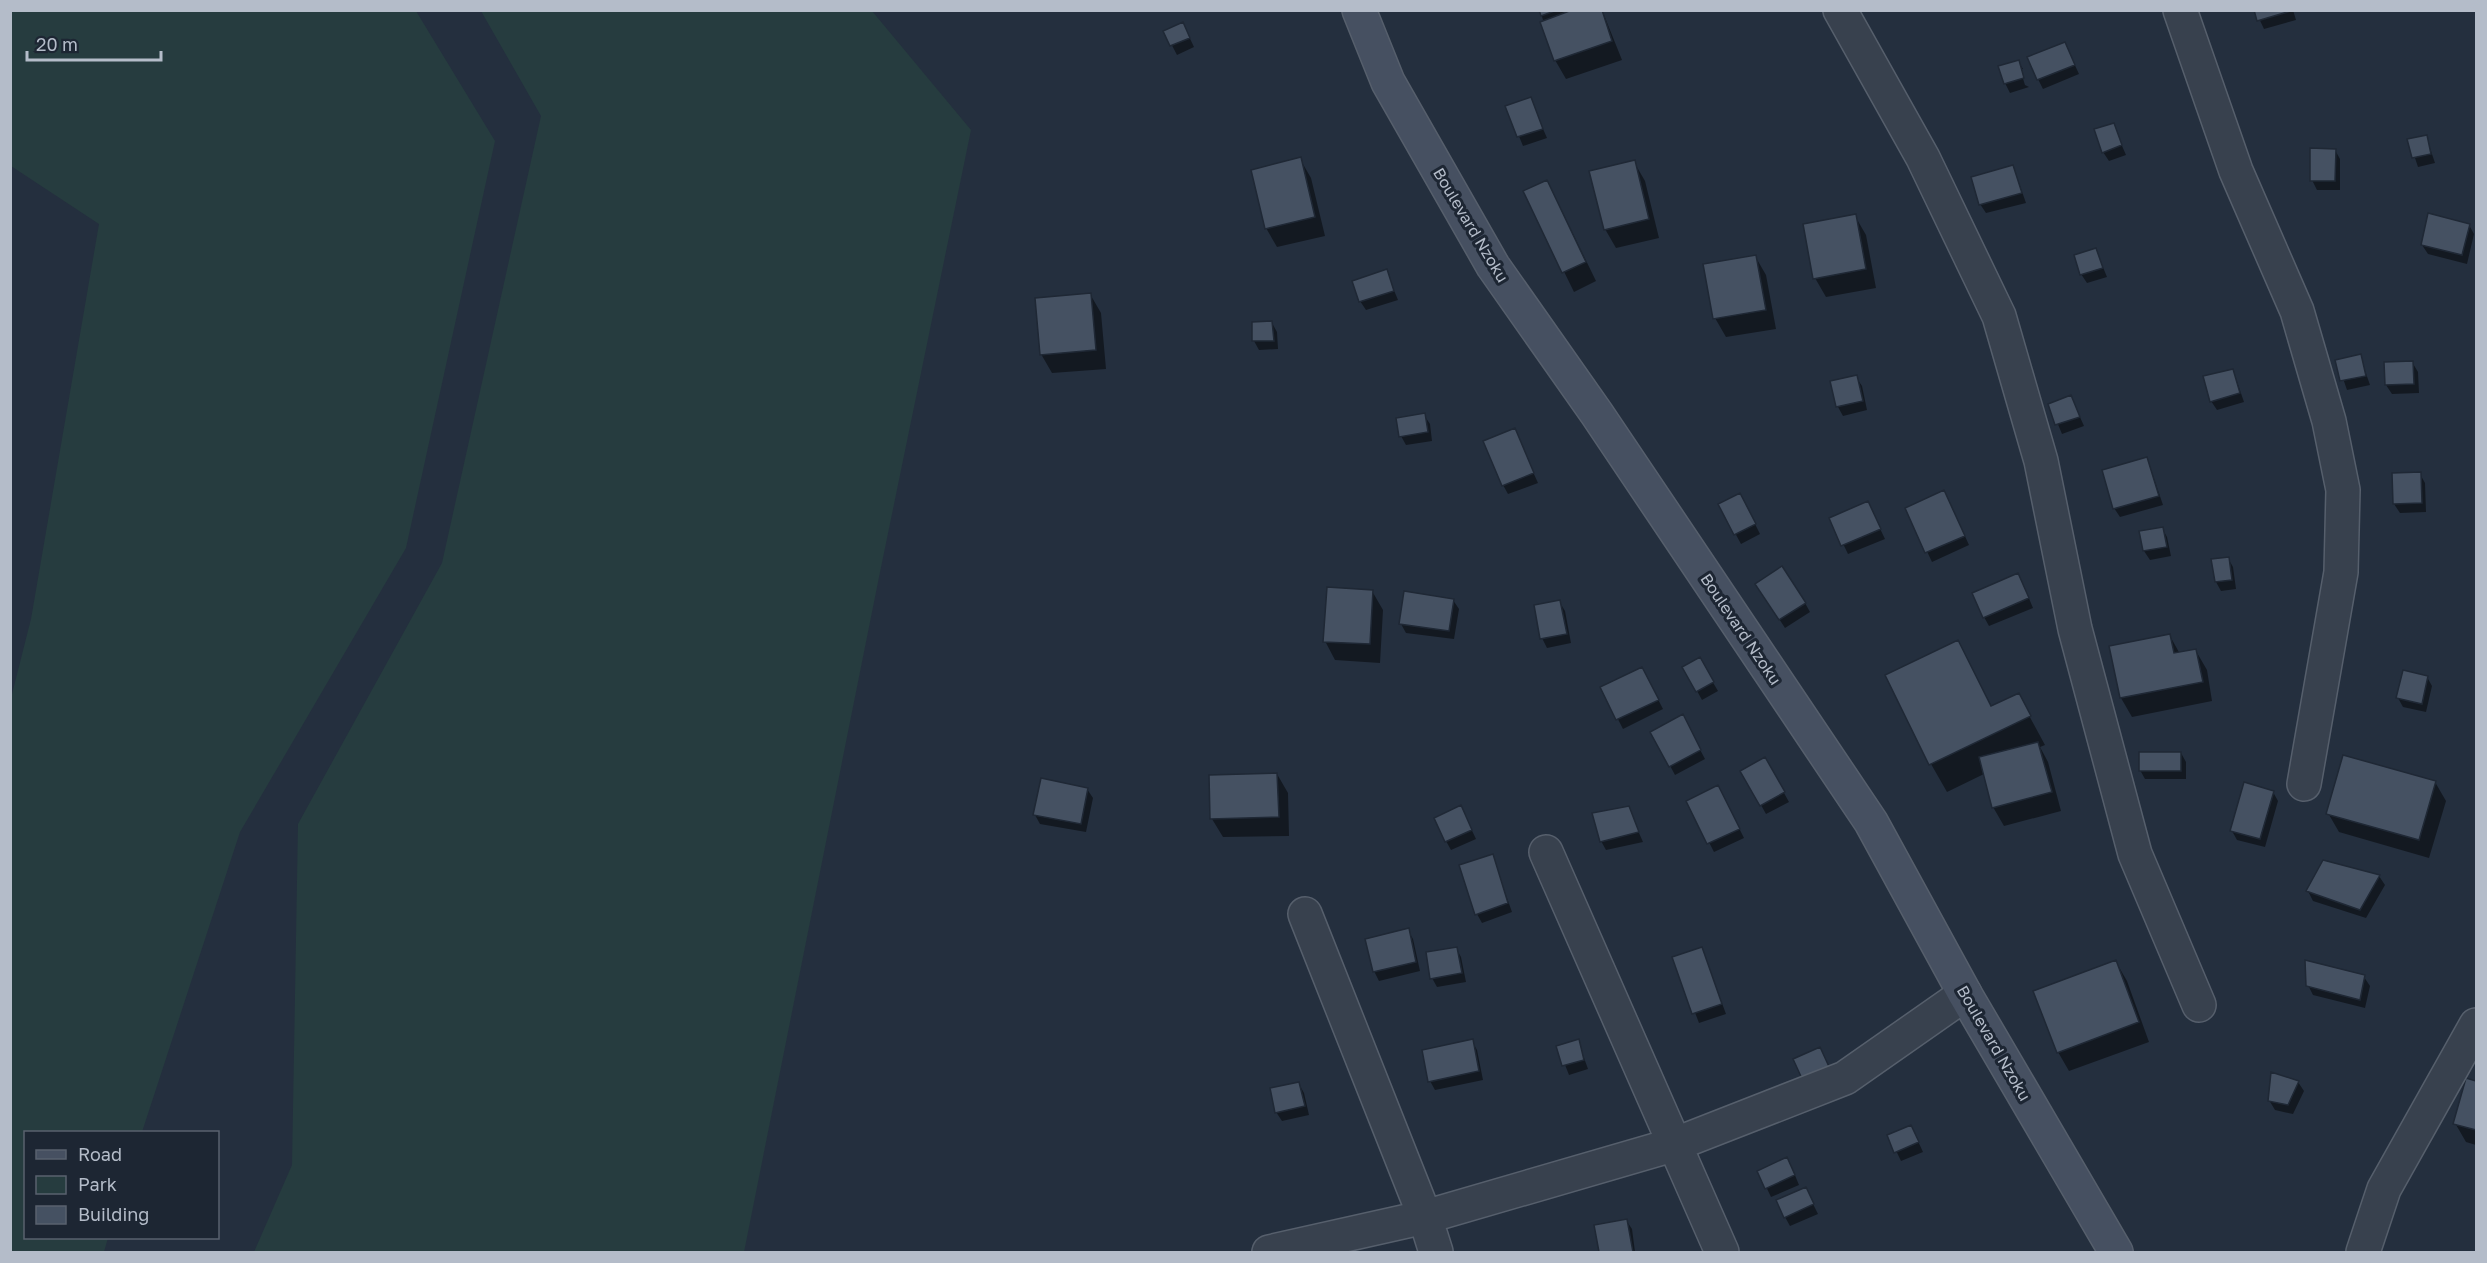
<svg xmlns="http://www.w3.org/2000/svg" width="2487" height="1263" font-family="'Golos Text',sans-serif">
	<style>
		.green { fill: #263c3f }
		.shadow { fill: #0007 }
		.building { fill: #455162; stroke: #1f2835; stroke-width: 1.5 }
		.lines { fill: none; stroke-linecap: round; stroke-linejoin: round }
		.street-casing { stroke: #565f6c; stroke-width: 36 }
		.secondary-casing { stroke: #565f6c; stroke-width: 36 }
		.street { stroke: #38414e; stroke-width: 33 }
		.secondary { stroke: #465061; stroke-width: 33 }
		.labels { text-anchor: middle; stroke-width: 6; stroke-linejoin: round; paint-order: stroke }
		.street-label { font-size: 16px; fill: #b4bcc9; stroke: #1d2633 }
	</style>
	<rect width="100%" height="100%" fill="#242f3e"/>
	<path class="green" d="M10,11H416L495,141L406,548L240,832L142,1132H26V1238H108L104,1252H11V698L31,619L99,224L11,166Z
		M481,11H872L971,130L878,582L744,1252H254L292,1165L298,824L442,563L541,116Z"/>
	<path class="shadow" d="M1540,10H1602L1622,60L1566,79L1555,60Z
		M2255,10H2293L2296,20L2264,29Z
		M1183,24L1194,47L1177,55L1165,32Z
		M2065,44L2079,74L2043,89L2038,79Z
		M2018,61L2023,69H2020L2025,85L2029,87L2010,93L2005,83Z
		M1530,99L1547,138L1523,146L1507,107Z
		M2113,125L2126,155L2109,161L2103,152Z
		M2426,136L2435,163L2418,167L2409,140Z
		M2335,150L2340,159V190H2317L2312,180Z
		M1300,159L1311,178L1325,236L1277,247L1266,228Z
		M1634,162L1645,181L1659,238L1616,248L1605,229Z
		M2013,166L2026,203L1986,213L1980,204Z
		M1525,192L1557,201L1596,281L1574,292Z
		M1855,216L1866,235L1876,288L1826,297L1815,278Z
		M2469,225L2474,234L2467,264L2428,254L2422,245Z
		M2096,250L2107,277L2087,283L2081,274Z
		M1755,256L1766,275L1776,329L1726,337L1715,318Z
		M1386,271L1398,300L1366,310L1360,301Z
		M1090,294L1101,313L1106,369L1052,373L1041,354Z
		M1272,323L1277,332L1278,349L1259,350L1254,341Z
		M2360,356L2370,385L2347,390L2337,361Z
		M2412,362L2418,372L2419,393L2392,394L2386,385Z
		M2233,370L2244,402L2217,410L2211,401Z
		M1856,377L1862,386L1867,410L1843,416L1838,407Z
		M2071,397L2084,426L2062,434L2050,405Z
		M1424,415L1430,424L1432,441L1406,445L1401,436Z
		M1514,430L1538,483L1508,494L1503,485Z
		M2147,458L2163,505L2120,517L2114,508Z
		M2420,474L2425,483L2426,512L2400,513L2394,504Z
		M1949,501L1969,545L1932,562L1907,509Z
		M1745,504L1760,534L1741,544L1720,505Z
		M1872,512L1885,539L1848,554L1831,519Z
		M2162,528L2167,537L2171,556L2150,560L2144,551Z
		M2228,558L2233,567L2236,589L2221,591L2216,582Z
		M2023,584L2033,608L1989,626L1984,617Z
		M1372,591L1383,610L1380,663L1335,660L1325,641Z
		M1762,593L1805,603L1810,612L1785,628Z
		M1453,600L1459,609L1454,639L1406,633L1401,624Z
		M1559,601L1565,611L1571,643L1547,648L1542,638Z
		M2170,636L2180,654L2196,651L2207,670L2212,701L2132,717L2121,698L2111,647Z
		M1958,642L1992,707L2018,695L2045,745L2040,747L2048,762L2061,811L2004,826L1993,807L1984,774L1947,792L1931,764Z
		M1699,659L1718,691L1702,700L1684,667Z
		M2427,677L2432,686L2426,712L2403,707L2398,698Z
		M1647,678L1663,709L1623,729L1602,688Z
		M1687,725L1705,759L1675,775L1652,732Z
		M2181,753L2186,762V779H2145L2140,770Z
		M1765,759L1789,802L1766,814L1742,771Z
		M1277,774L1288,793L1289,836L1223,837L1212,819Z
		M2435,782L2446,801L2429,858L2339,832L2328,813Z
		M1087,789L1093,798L1086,832L1040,824L1035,815Z
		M2273,792L2278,801L2265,847L2237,840L2232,831Z
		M1723,796L1744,838L1714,852L1688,801Z
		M1628,808L1643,842L1606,850L1601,841Z
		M1465,816L1476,839L1451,850L1446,841Z
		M1492,856L1512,912L1482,923L1477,914Z
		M2324,862L2379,876L2385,885L2366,918L2313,901L2308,891Z
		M1408,930L1413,939L1420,971L1379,981L1374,971Z
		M1456,948L1461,957L1466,982L1437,987L1432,978Z
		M1702,949L1726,1014L1699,1023L1674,958Z
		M2116,962L2127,981L2149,1042L2069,1071L2058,1052Z
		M2364,977L2370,986L2365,1008L2313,995L2308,985Z
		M1472,1041L1477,1050L1483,1080L1435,1090L1430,1081Z
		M1578,1041L1588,1069L1569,1075L1558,1047Z
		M2467,1080L2476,1082V1145L2466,1142L2455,1123Z
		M2298,1082L2304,1091L2293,1114L2275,1110L2269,1100Z
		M1299,1084L1304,1093L1309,1115L1282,1121L1276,1112Z
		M1911,1126L1923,1152L1901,1161L1889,1136Z
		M1792,1168L1799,1185L1771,1197L1759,1172Z
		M1810,1198L1818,1214L1790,1226L1785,1217Z
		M1626,1220L1632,1229L1635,1252H1600L1595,1226Z"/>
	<path class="building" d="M1539,10H1557L1541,16Z
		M1572,10H1602L1612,41L1554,61L1540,22Z
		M2254,10H2291V11L2257,21Z
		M1183,22L1190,38L1170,46L1163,31Z
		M2065,42L2075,65L2037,80L2027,57Z
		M2019,60L2024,78L2004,84L1998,66Z
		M1531,97L1543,129L1517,137L1505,106Z
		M2114,123L2122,145L2102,153L2094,129Z
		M2427,135L2431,154L2412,158L2407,139Z
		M2310,148L2336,149L2335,181H2310Z
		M1301,157L1315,217L1265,229L1251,170Z
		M1635,160L1649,219L1604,230L1589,171Z
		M2013,165L2022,193L1979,205L1971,177Z
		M1547,180L1586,262L1562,273L1523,191Z
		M2428,213L2470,224L2462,255L2421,245Z
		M1856,214L1866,269L1813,279L1803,224Z
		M2096,248L2103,268L2080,275L2074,255Z
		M1756,255L1766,310L1713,319L1703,264Z
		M1387,269L1394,291L1359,302L1352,281Z
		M1091,293L1096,350L1040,355L1035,298Z
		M1272,321L1274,341H1252V322Z
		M2361,354L2366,376L2340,381L2335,360Z
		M2413,361L2414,384L2385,385L2384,362Z
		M2233,369L2240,393L2210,402L2203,376Z
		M1857,375L1863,401L1836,407L1830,381Z
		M2071,395L2080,417L2055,425L2048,404Z
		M1425,413L1428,432L1399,437L1396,418Z
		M1515,428L1534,473L1502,486L1483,441Z
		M2147,457L2159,496L2113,509L2102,470Z
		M2421,472L2422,503L2393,504L2392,473Z
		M1944,490L1965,536L1925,553L1905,508Z
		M1740,493L1756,524L1734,535L1718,504Z
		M1868,501L1881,529L1841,546L1829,518Z
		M2163,527L2167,547L2143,551L2139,531Z
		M2229,557L2232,580L2215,582L2211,559Z
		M1782,566L1806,603L1779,620L1755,584Z
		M2018,573L2029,598L1983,618L1972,593Z
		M1327,587L1373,590L1370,644L1323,642Z
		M1404,591L1454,599L1449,631L1399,624Z
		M1560,600L1567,634L1540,639L1534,605Z
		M2170,634L2174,653L2196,649L2203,682L2120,698L2109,646Z
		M1958,640L1991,706L2019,693L2031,716L1929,765L1885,675Z
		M1700,657L1714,682L1696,692L1682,667Z
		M1642,667L1659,700L1616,720L1600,687Z
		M2403,670L2428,676L2422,704L2396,698Z
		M1683,714L1701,750L1669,767L1650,732Z
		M2038,742L2052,792L1992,808L1979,757Z
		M2139,752H2181V771H2139Z
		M2343,755L2436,781L2419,840L2326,814Z
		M1765,757L1785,792L1760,806L1740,771Z
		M1277,773L1279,817L1210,819L1209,775Z
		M1041,778L1088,788L1081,824L1033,815Z
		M2244,782L2274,791L2260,839L2230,831Z
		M1718,785L1740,829L1707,844L1686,801Z
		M1461,805L1472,830L1445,842L1434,818Z
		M1629,806L1639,832L1600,842L1592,813Z
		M1493,854L1508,903L1475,915L1459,865Z
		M2323,860L2380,875L2360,910L2306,891Z
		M1409,928L1416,962L1373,972L1365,939Z
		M1457,947L1462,973L1430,979L1426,952Z
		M1702,947L1722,1004L1692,1014L1672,957Z
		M2116,960L2139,1022L2057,1053L2033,991Z
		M2305,960L2365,975L2360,1000L2306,986Z
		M1473,1039L1479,1071L1428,1082L1422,1050Z
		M1579,1039L1584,1060L1562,1066L1556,1046Z
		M1820,1047L1831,1071L1804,1083L1793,1059Z
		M2271,1072L2299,1081L2288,1105L2268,1101Z
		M2466,1078L2476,1081V1130L2453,1124Z
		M1299,1082L1305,1106L1275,1113L1270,1088Z
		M1911,1125L1919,1142L1894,1153L1887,1135Z
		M1787,1157L1795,1175L1765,1189L1757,1171Z
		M1806,1187L1814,1204L1784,1218L1776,1200Z
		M1627,1219L1633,1252H1599L1594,1225Z"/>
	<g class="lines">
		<g class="street-casing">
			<path id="street" d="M1840,10L1923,158L1999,316L2041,461L2075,629L2135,854L2199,1005
				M2180,10L2236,171L2297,311L2329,421L2343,490L2341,572L2304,784
				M1546,852L1722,1252
				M1305,914L1425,1217L1436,1252
				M1269,1252L1425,1217L1676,1144L1845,1078L1965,994
				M2363,1252L2384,1189L2476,1025"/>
		</g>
		<g class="secondary-casing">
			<path id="secondary" d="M1359,10L1388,82L1493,266L1597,414L1871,822L1965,994L2116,1252"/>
		</g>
		<use href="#street" class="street"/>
		<use href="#secondary" class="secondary"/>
	</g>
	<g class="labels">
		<g class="street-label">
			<text transform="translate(1471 225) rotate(59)" y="6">Boulevard Nzoku</text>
			<text transform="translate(1741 629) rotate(56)" y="6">Boulevard Nzoku</text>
			<text transform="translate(1994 1043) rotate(60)" y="6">Boulevard Nzoku</text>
		</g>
	</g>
	<rect width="2487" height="1263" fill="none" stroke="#b4bcc9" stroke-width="24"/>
	<rect x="24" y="1131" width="195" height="108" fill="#1d2633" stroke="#59626f" stroke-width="1.5"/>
	<rect x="36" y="1150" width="30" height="9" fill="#465061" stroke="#59626f" stroke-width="1.5"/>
	<text x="78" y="1161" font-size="18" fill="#b4bcc9">Road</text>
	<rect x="36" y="1176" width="30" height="18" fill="#263c3f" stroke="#59626f" stroke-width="1.5"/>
	<text x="78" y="1191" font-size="18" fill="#b4bcc9">Park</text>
	<rect x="36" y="1206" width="30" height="18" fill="#455162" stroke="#59626f" stroke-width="1.5"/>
	<text x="78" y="1221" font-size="18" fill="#b4bcc9">Building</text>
	<path d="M27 51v9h134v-9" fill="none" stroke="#b4bcc9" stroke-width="3"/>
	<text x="36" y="51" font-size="18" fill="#b4bcc9" stroke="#1d2633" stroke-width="4.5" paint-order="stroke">20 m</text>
</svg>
